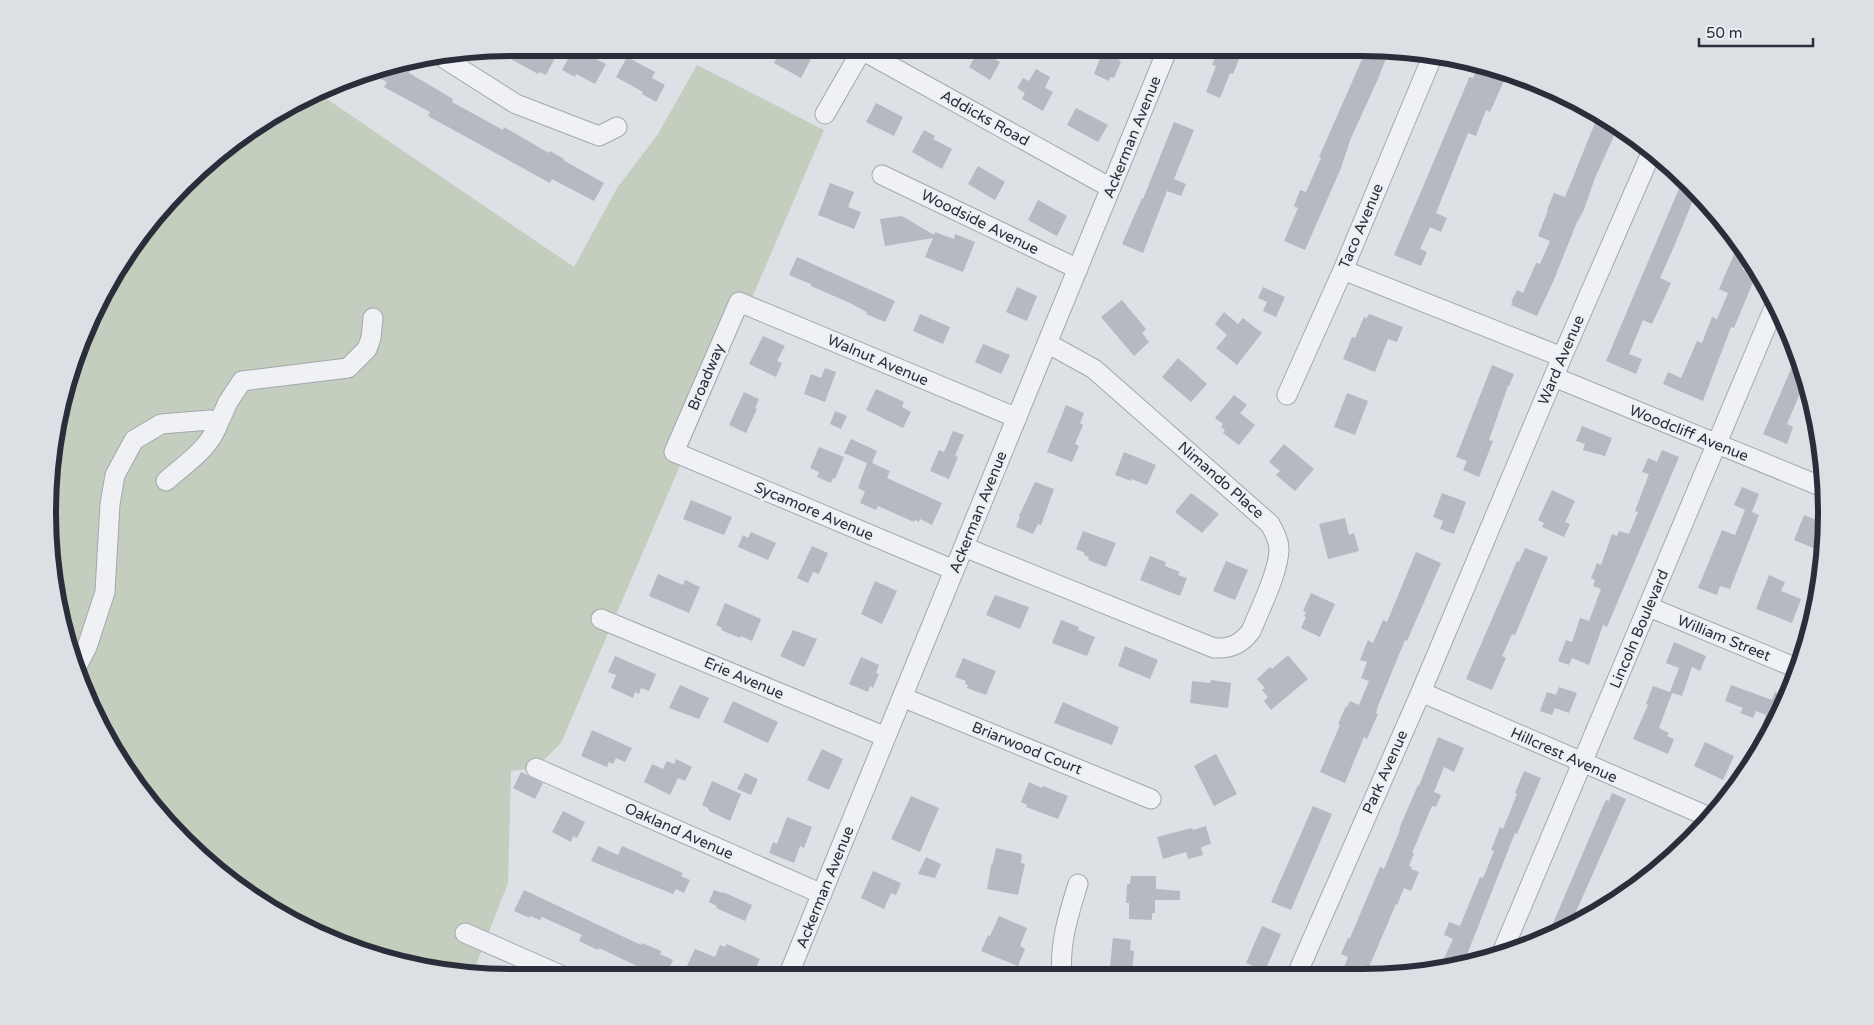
<svg xmlns="http://www.w3.org/2000/svg" width="1874" height="1025" font-family="'Varela Round',sans-serif">
	<style>
		.green { fill: #c3cebf }
		.building { fill: #b5b9c1 }
		.lines { fill: none; stroke-linecap: round; stroke-linejoin: round }
		.minor-casing { stroke: #a3a7ae; stroke-width: 21 }
		.minor { stroke: #f0f1f4; stroke-width: 19 }
		.labels { text-anchor: middle; stroke-width: 5; stroke-linejoin: round; paint-order: stroke }
		.street-label { font-size: 15px; fill: #292e3a; stroke: #eceff3 }
		.rim { fill: none; stroke: #292e3a; stroke-width: 6 }
	</style>
	<rect width="100%" height="100%" fill="#dde0e5"/>
	<path class="green" d="M697,65L824,130L561,743L536,768L511,771L508,883L472,975L392,962L280,915L163,819L83,691L49,543L63,392L126,254L229,144L321,95L574,267L617,188L658,134Z"/>
	<path class="building" d="M514,48H541L556,56L546,75L539,72L538,74L509,58Z
		M574,48L606,64L595,84L576,74L575,77L562,70Z
		M782,48H791L811,59L801,78L774,63Z
		M1104,48H1114L1123,52L1119,61L1121,62L1114,78L1110,77L1109,81L1094,74Z
		M1367,48H1390L1378,79L1351,138L1341,168L1305,250L1284,241L1298,208L1294,206L1300,190L1306,192L1321,158L1319,157Z
		M1219,49L1240,57L1233,74L1230,73L1220,98L1206,92L1216,66L1212,65Z
		M979,50L1000,62L990,80L969,67Z
		M627,57L655,72L652,78L665,85L656,102L642,94L643,92L616,77Z
		M1480,63L1507,74L1490,112L1486,110L1476,136L1468,133L1436,213L1447,218L1441,232L1430,227L1420,249L1427,252L1421,266L1394,255L1467,83L1469,77L1473,78Z
		M402,66L410,70L409,73L453,99L452,102L503,130L504,127L549,153L550,151L564,159L563,160L604,183L594,201L552,179L550,183L428,116L430,112L384,87L387,82L367,72Z
		M1036,69L1050,77L1045,88L1053,92L1043,111L1022,99L1025,93L1017,88L1023,78L1029,81Z
		M876,103L903,117L894,136L866,122Z
		M1076,108L1108,125L1098,142L1067,125Z
		M1599,113L1618,127L1595,178L1583,212L1577,222L1553,282L1537,316L1511,305L1513,302H1511L1517,290L1523,293L1536,263L1540,264L1550,241L1538,236L1548,210H1547L1554,193L1565,197Z
		M1174,122L1194,130L1174,179L1186,184L1181,196L1167,191L1143,253L1122,244L1142,198L1143,199Z
		M924,130L935,136L933,139L952,149L942,169L912,152Z
		M978,166L1005,182L995,200L968,184Z
		M1683,179L1696,193L1673,249L1660,278L1671,283L1652,324L1643,320L1629,354L1642,359L1636,374L1606,361Z
		M830,183L854,192L848,207L861,212L854,229L818,215Z
		M1038,200L1067,216L1057,236L1028,220Z
		M902,216L934,235L935,232L954,239L955,234L975,242L963,272L925,257L933,238L885,246L880,219Z
		M1739,243L1747,256L1742,269L1756,275L1734,328L1731,327L1703,401L1663,384L1668,372L1681,378L1697,341L1702,343L1712,317L1717,319L1728,293L1719,289Z
		M797,257L895,301L885,322L866,314L867,312L850,303L811,286V284L789,275Z
		M1017,287L1037,296L1027,321L1006,312Z
		M1263,287L1285,297L1276,317L1263,311L1267,302L1258,298Z
		M1122,300L1146,329L1142,333L1149,342L1134,356L1101,317Z
		M1224,312L1238,324L1243,318L1262,333L1237,365L1216,348L1227,335L1215,324Z
		M920,314L950,327L943,344L913,331Z
		M1369,314L1403,327L1397,342L1388,339L1375,372L1343,359L1352,337L1355,338L1364,317L1367,318Z
		M763,336L785,346L777,361L782,363L776,377L749,364Z
		M983,344L1010,355L1001,374L975,362Z
		M1797,355L1806,379L1787,424L1793,427L1787,444L1763,434Z
		M1178,358L1207,384L1191,402L1162,377Z
		M1492,365L1514,374L1509,386H1508L1489,440L1493,441L1479,477L1463,470L1467,461L1456,457Z
		M825,368L836,372L825,402L804,394L811,374L821,378Z
		M876,389L904,402L902,407L911,412L903,428L866,410Z
		M744,392L759,399L755,408L757,409L746,433L729,425Z
		M1347,393L1368,401L1355,435L1334,427Z
		M1234,395L1247,405L1240,413L1255,425L1239,445L1223,433L1225,430L1221,427L1223,424L1215,418Z
		M1066,405L1084,413L1080,423L1083,425L1075,444L1079,446L1072,462L1047,452Z
		M835,411L847,416L841,429L830,424Z
		M1582,426L1612,438L1605,456L1583,450L1585,444L1576,441Z
		M953,431L964,435L955,456L958,457L949,479L930,471L939,450L944,452Z
		M851,439L877,451L872,463L890,471L887,478L942,503L932,525L920,519L919,522L915,520L914,522L878,506L876,510L860,503L865,492L858,488L867,463L844,453Z
		M1284,444L1314,469L1295,491L1276,475L1280,471L1269,462Z
		M819,447L844,457L835,479L833,478L831,483L817,477L819,472L810,468Z
		M1662,450L1679,457L1607,627L1603,625L1589,665L1572,658L1569,665L1558,661L1566,640L1572,642L1580,618L1589,621L1601,589L1593,586L1595,580L1591,578L1597,563L1601,565L1612,534L1617,536L1619,531L1629,534L1638,512L1635,511L1649,474L1642,472L1648,458L1657,462Z
		M1124,452L1156,465L1147,485L1132,479L1131,481L1115,475Z
		M1035,482L1054,489L1041,525L1038,524L1033,534L1016,527L1020,517L1019,516Z
		M1742,487L1759,494L1752,512L1759,515L1730,589L1720,586L1717,595L1698,588L1722,530L1735,535L1745,510L1734,505Z
		M1552,490L1575,501L1565,522L1570,524L1564,537L1542,527L1544,523L1538,520Z
		M1191,493L1219,514L1202,533L1175,512Z
		M1442,493L1466,502L1454,534L1440,529L1443,521L1433,517Z
		M691,500L732,517L724,535L683,519Z
		M1804,515L1824,523L1823,552L1794,540Z
		M1345,518L1349,535L1354,533L1359,551L1328,559L1319,524Z
		M1083,531L1116,543L1106,567L1088,560L1089,557L1084,555L1085,553L1076,549Z
		M751,532L776,543L768,560L738,547L743,535L748,538Z
		M812,546L828,553L819,574L813,572L808,583L797,578Z
		M1525,548L1548,557L1515,635L1512,634L1502,656L1506,658L1492,690L1466,679L1517,561L1519,562Z
		M1416,552L1441,563L1407,641L1405,640L1378,706L1376,713L1378,714L1367,739L1364,737L1345,783L1320,772L1340,725L1338,724L1346,706L1347,707L1350,701L1359,705L1369,681L1361,678L1367,662L1360,660L1368,640L1373,643L1383,620L1387,622Z
		M1150,556L1166,562L1165,566L1180,572L1178,575L1187,578L1180,596L1140,580Z
		M1226,561L1248,570L1235,600L1213,591Z
		M658,574L683,585L685,580L700,587L689,613L649,596Z
		M1769,575L1785,582L1781,591L1801,599L1792,623L1756,609Z
		M875,581L897,591L882,624L861,614Z
		M1311,593L1335,604L1320,637L1301,628L1306,617L1304,616L1306,612L1303,611Z
		M995,595L1029,607L1020,629L986,615Z
		M725,603L761,619L752,641L741,636L740,638L721,630L722,628L716,625Z
		M1061,620L1079,627L1078,630L1095,637L1087,656L1052,643Z
		M793,630L817,639L804,667L780,656Z
		M1674,642L1706,656L1700,671L1692,667L1682,696L1672,693L1659,728L1669,733L1667,736L1674,739L1668,754L1633,739L1648,705L1646,704L1653,686L1670,692L1679,668L1666,663Z
		M1125,646L1158,660L1150,679L1118,666Z
		M1288,655L1308,679L1271,710L1264,701L1268,697L1262,690L1265,688L1257,679L1270,667L1272,669Z
		M615,656L656,674L649,691L641,688L639,694L635,692L633,698L611,688L616,675L608,672Z
		M861,657L879,665L876,673L879,674L873,688L870,686L868,692L849,684Z
		M963,658L996,671L986,695L967,688L968,685L965,684L966,681L955,677Z
		M1211,680L1231,683L1228,708L1190,703L1192,681L1210,683Z
		M680,685L709,698L699,719L669,708Z
		M1731,685L1772,700L1775,692L1786,697L1771,731L1762,727L1766,715L1756,711L1753,718L1740,713L1743,708L1725,701Z
		M1559,687L1577,693L1569,713L1555,708L1552,715L1540,711L1547,692L1556,695Z
		M733,701L778,722L768,743L723,722Z
		M1063,702L1119,727L1112,745L1054,723Z
		M592,730L632,748L625,762L616,758L613,764L609,762L607,767L581,756Z
		M1438,737L1464,748L1454,772L1444,767L1434,792L1441,795L1436,807L1432,806L1412,853H1414L1409,866L1412,867L1411,869L1419,872L1411,891L1404,888L1397,905L1396,904L1366,974H1341L1348,957L1341,954L1348,938H1350L1380,867L1384,869L1400,830L1399,829L1418,785L1419,786Z
		M1705,742L1734,756L1723,780L1694,766Z
		M822,749L843,759L829,790L807,780Z
		M1216,754L1237,794L1214,806L1194,766Z
		M676,759L692,767L685,781L678,778L670,795L644,782L652,764L663,769L667,761L674,764Z
		M1524,771L1541,778L1517,834L1515,833L1468,952L1461,964L1439,969L1453,939L1444,935L1449,922L1460,926L1480,877L1483,878L1494,851L1491,850L1500,827L1503,829L1517,794L1515,793Z
		M521,772L543,783L535,799L513,788Z
		M745,773L758,779L751,795L737,789Z
		M712,781L741,794L730,821L709,811L708,808L702,805Z
		M1029,782L1042,788L1043,786L1068,796L1058,819L1026,807L1027,805L1021,802Z
		M1612,793L1626,799L1571,923L1548,935L1603,806L1606,800L1609,801Z
		M911,796L939,808L920,852L891,839Z
		M1313,806L1332,814L1291,910L1271,902Z
		M563,811L585,822L577,838L573,836L571,842L552,832Z
		M787,817L812,827L804,848L800,846L794,863L769,853L773,842L777,844Z
		M1206,826L1211,844L1201,847L1203,855L1188,859L1186,852L1163,859L1157,837L1192,828L1193,830Z
		M598,846L618,855L622,846L683,873L681,876L690,880L684,893L676,889L673,894L591,861Z
		M996,848L1022,854L1021,863L1025,864L1018,895L987,889L991,865L993,863Z
		M926,857L941,864L935,878L918,874Z
		M873,871L901,883L896,895L891,893L884,909L861,898Z
		M1131,876H1156V889L1180,891V900H1155V913H1152V920L1129,919V903H1126L1127,884H1130Z
		M524,890L641,945L642,943L661,951L660,954L673,960L666,976H641L643,971L638,969L639,967L599,948L598,950L579,941L582,935L542,917L540,920L530,916V918L514,911Z
		M714,890L723,893V892L752,905L745,921L716,908L717,906L709,902Z
		M999,916L1027,928L1020,946L1025,949L1018,966L981,951L988,935L990,936Z
		M1262,926L1281,934L1265,971L1246,963Z
		M1113,938L1131,940L1130,950L1134,951L1132,974L1109,975Z
		M727,944L760,959L753,974L748,972L746,976H726L704,966L700,976L685,970L695,949L715,957L720,945L725,947Z"/>
	<g class="lines">
		<g class="minor-casing">
			<path id="minor" d="M858,48L1111,188
				M445,59L516,104L599,136L617,127
				M825,114L863,48
				M882,175L1078,269
				M1343,270L1562,357
				M1554,377L1825,488
				M1287,395L1343,270L1433,55
				M219,422L228,402L242,381L348,368L367,349L371,338L373,318
				M964,547L1214,648C1231,649 1241,644 1251,631C1260,609 1279,571 1279,549C1279,540 1274,532 1270,524L1094,369L1047,343
				M954,570L674,452L739,302L1017,418
				M1649,607L1799,669
				M601,619L886,737
				M77,666L87,647L105,592L110,504L115,475L134,440L161,424L210,420L219,422C209,450 187,462 166,481
				M1421,692L1709,817
				M902,697L1151,799
				M536,768L822,894
				M465,933L563,976
				M1501,955L1776,303
				M1297,974L1421,692L1562,357L1652,151
				M1062,975C1059,944 1069,913 1078,884
				M788,976L1168,48"/>
		</g>
		<use href="#minor" class="minor"/>
	</g>
	<g class="labels">
		<g class="street-label">
			<text transform="translate(985 118) rotate(29)" y="5">Addicks Road</text>
			<text transform="translate(1132 137) rotate(-68)" y="5">Ackerman Avenue</text>
			<text transform="translate(980 222) rotate(26)" y="5">Woodside Avenue</text>
			<text transform="translate(1361 226) rotate(-67)" y="5">Taco Avenue</text>
			<text transform="translate(878 360) rotate(23)" y="5">Walnut Avenue</text>
			<text transform="translate(1561 360) rotate(-67)" y="5">Ward Avenue</text>
			<text transform="translate(706 377) rotate(-67)" y="5">Broadway</text>
			<text transform="translate(1689 433) rotate(22)" y="5">Woodcliff Avenue</text>
			<text transform="translate(1221 480) rotate(41)" y="5">Nimando Place</text>
			<text transform="translate(814 511) rotate(23)" y="5">Sycamore Avenue</text>
			<text transform="translate(978 512) rotate(-68)" y="5">Ackerman Avenue</text>
			<text transform="translate(1639 629) rotate(-67)" y="5">Lincoln Boulevard</text>
			<text transform="translate(1724 638) rotate(22)" y="5">William Street</text>
			<text transform="translate(744 678) rotate(23)" y="5">Erie Avenue</text>
			<text transform="translate(1027 748) rotate(22)" y="5">Briarwood Court</text>
			<text transform="translate(1564 755) rotate(24)" y="5">Hillcrest Avenue</text>
			<text transform="translate(1385 772) rotate(-66)" y="5">Park Avenue</text>
			<text transform="translate(679 831) rotate(24)" y="5">Oakland Avenue</text>
			<text transform="translate(825 887) rotate(-68)" y="5">Ackerman Avenue</text>
		</g>
	</g>
	<path d="M0 0H1874V1025H0ZM512 56H1362A456 456 0 0 1 1818 512V513A456 456 0 0 1 1362 969H512A456 456 0 0 1 56 513V512A456 456 0 0 1 512 56Z" fill="#dce0e4" fill-rule="evenodd"/>
	<path class="rim" d="M512 56H1362A456 456 0 0 1 1818 512V513A456 456 0 0 1 1362 969H512A456 456 0 0 1 56 513V512A456 456 0 0 1 512 56Z"/>
	<path d="M1699 38v8h114v-8" fill="none" stroke="#292e3a" stroke-width="2.5"/>
	<text x="1706" y="38" font-size="15" fill="#292e3a" stroke="#eceff3" stroke-width="4" paint-order="stroke">50 m</text>
</svg>
